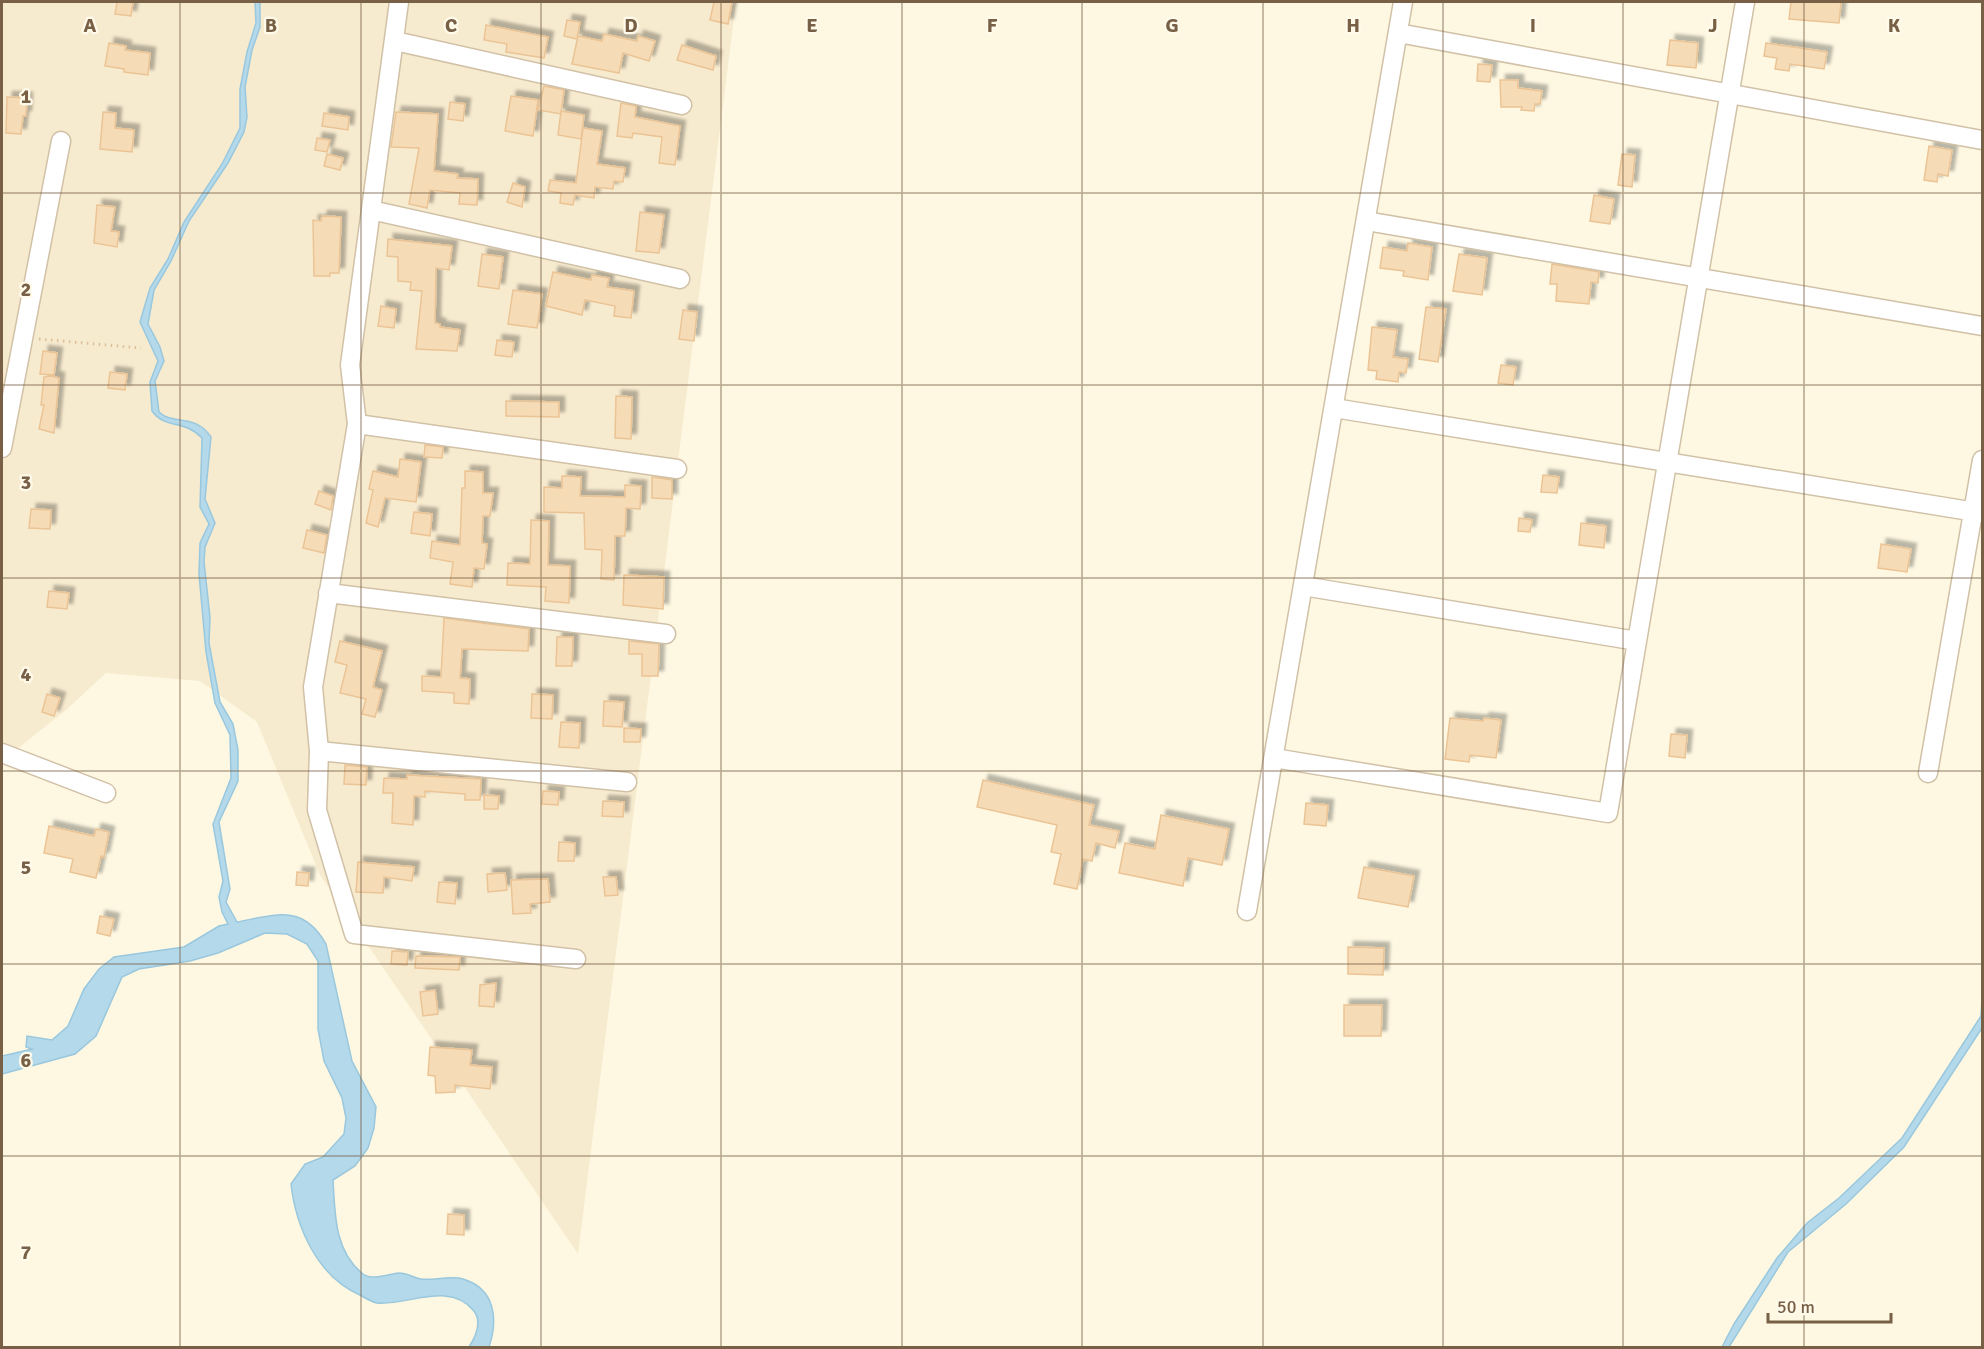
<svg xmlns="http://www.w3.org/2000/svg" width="1984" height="1349" font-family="Signika,sans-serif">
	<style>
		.residential { fill: #f7ebcf }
		.water { fill: #b4d9ea; stroke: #99c7dd; stroke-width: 1.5 }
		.building { fill: #f6dbb7; stroke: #ebc495; stroke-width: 1.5; filter: url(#shadow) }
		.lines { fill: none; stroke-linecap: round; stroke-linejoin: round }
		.minor-casing { stroke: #d1c1a7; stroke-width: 21 }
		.path { stroke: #dbbe9a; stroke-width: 3; stroke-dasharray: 1.5 4.5; stroke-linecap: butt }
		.minor { stroke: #fff; stroke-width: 18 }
		.grid { fill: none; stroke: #786046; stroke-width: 1.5; stroke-opacity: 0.55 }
		.grid-label { font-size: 20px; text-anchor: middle; font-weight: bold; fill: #786046; stroke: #fffaea; stroke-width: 4.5; stroke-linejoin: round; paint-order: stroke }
	</style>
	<defs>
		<filter id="shadow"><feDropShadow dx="5.5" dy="-5.5" stdDeviation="1.5" flood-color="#0004"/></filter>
	</defs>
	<rect width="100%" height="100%" fill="#fef8e2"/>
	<path class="residential" d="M2,2H736L578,1254L320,875L257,722L200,681L106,673L66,710L2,761Z"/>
	<path class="water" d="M255,2H260V27L252,50L245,87L247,117L244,132L228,163L189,221L171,261L154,290L148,324L160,347L164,361L155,381L159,412C172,425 195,413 211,437L205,499L215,523L205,547L204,562L210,617L209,643L220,702L233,724L238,750V781L219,822L230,889L226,902L237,922C275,915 303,903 326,944L352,1061L376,1107L374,1128L368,1148L355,1166L333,1180C335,1213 334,1251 363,1274C373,1281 388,1274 399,1273C407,1273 414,1278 421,1279C434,1281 451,1275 463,1279C496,1289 498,1320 489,1347H469C476,1336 483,1321 473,1310C449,1281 407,1306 377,1303C372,1302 365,1298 360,1295C318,1277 296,1228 291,1184L305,1164L323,1157L344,1134L346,1118L342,1098L324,1061L318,1029V961L307,944L287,934L265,933L218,953L190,961L139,969L122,977L96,1036L75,1054L2,1074V1056L32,1049L26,1047L27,1036L52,1040L68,1026L84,989L99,969L114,957L184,947L219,926L228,924L222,912L219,897L223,881L213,824L231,778L230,735L215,703L206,652L199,574L200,543L209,524L200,507L202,438C184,419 166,430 152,411L150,382L158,361L140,322L150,288L168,259L184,222L222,164L240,128V89L247,52L256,23Z
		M1982,999V1028L1904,1147L1846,1204L1788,1252L1729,1347H1722L1734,1324L1777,1258L1807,1223L1839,1198L1902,1138L1981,1016Z"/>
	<path class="building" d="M117,2H133L131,16L115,14Z
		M714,2H732L728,24L710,20Z
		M1791,2H1841L1839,23L1789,19Z
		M567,20L580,22L577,39L564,36Z
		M486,25L548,37L544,58L506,52L507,44L484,40Z
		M604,34L637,41L638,36L655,41L649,61L623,53L619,73L572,64L578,36L602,41Z
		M1670,40L1698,43L1696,68L1667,65Z
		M109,43L126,46L125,50L150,53L148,75L124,72V69L105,66Z
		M1766,43L1827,52L1824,69L1790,64L1789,71L1775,69L1777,58L1764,56Z
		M682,45L716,56L713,70L677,60Z
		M1478,64L1492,65L1490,82L1477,81Z
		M1500,80H1518V88L1542,91L1540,104H1535L1534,111L1521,110L1522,107H1501Z
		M544,86L564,90L561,114L538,110Z
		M511,96L538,100L533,136L505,131Z
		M7,97L27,98L26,116H23L21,134L6,133Z
		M450,102L465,104L463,121L448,119Z
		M621,103L636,106L635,117L680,126L675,165L659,163L662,137L633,133L632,138L617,136Z
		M561,111L584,115L581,139L558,135Z
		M103,112L116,113L115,128L134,130L132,152L100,149Z
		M396,112L438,114L434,171L458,174L457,178L478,179L477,205L459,204L460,193L430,190L427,208L409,204L419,148L391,147Z
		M324,113L349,117L348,130L322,126Z
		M583,128L602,131L597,164L625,168L623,182L614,181L613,189L595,187L594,198L575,195L573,205L560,203L561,193L548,191L550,180L576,183Z
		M317,138L330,140L327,152L315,150Z
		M1929,146L1952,150L1948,176L1938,174L1937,182L1924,180Z
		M327,154L343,158L340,170L324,166Z
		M1622,154L1635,155L1632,187L1618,185Z
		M513,183L525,187L522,207L507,202Z
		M1594,195L1614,199L1610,224L1590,221Z
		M97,205L115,207L111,231L119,232L117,247L94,243Z
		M640,212L664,215L659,253L636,251Z
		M322,216L341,217L339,273H330V276H314L313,220L321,221Z
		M388,239L452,246L449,270L436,268L435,323L440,324V327L460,330L457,351L416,349L422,291L410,290L411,282L398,281V257L387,256Z
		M1408,243L1432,247L1428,280L1403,276L1404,271L1380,268L1383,247L1407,251Z
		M482,254L503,257L499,289L478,286Z
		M1459,254L1487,258L1482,295L1453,291Z
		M1552,264L1599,272L1598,283L1591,282L1589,304L1556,301L1557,284H1550Z
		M553,272L591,280L592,275L609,278L607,287L634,291L631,318L614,316L615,306L585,300L582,315L546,306Z
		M513,290L542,294L537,328L508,324Z
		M381,306L396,309L394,328L378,326Z
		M1426,307L1446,309L1438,362L1419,359Z
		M683,310L697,312L694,341L679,339Z
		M1372,327L1397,330L1393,357L1408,359L1406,373L1399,372L1398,382L1376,379L1377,371L1368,370Z
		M497,340L514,342L512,357L495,355Z
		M43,351L57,353L54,375L40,374Z
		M1501,365L1516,367L1513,385L1498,383Z
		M110,372L127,374L125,390L108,388Z
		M51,376L59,378L54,433L39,429L44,405H41L44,377Z
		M616,396L632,397L631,439L615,438Z
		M506,401L559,402V417L506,416Z
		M425,445L443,447L442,458L424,457Z
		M400,459L421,462L416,502L385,498L378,527L366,523L373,490L369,489L373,471L398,477Z
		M465,471L483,472V493H493L490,516H483L482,543L487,544L484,569L474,568L472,587L450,584L453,562L430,558L432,541L460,545L462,488H465Z
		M1543,475L1559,477L1557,493L1541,492Z
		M562,476L581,477L580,496L625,497V485L641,486L640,509L626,508L625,536H615L614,580L601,579L602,550L585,549L584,513L544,512V487L562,488Z
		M652,477L672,480V499L652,498Z
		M319,491L333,496L331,510L315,504Z
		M31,509L51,510L50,529L29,528Z
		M414,512L432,514L430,536L411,533Z
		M1519,518L1532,520L1530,532L1518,531Z
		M531,520L549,521L548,565L570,566L569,603L545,601L546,587L507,585L508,563L530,564Z
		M1581,523L1606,526L1604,548L1579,545Z
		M307,530L327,535L324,553L303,548Z
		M1881,544L1911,549L1907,572L1878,568Z
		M624,575L664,577L663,609L623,605Z
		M49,591L69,593L67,609L47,607Z
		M444,618L529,629L528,651L462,649L460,678L470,679L469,704L454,703V693L422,691V676L441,677Z
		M557,637H573L572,666H556Z
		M340,641L382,651L373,687L382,690L375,717L362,714L366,699L340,693L347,665L335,662Z
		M629,641L659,644L658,676H642V654H629Z
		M47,694L60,698L54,716L42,712Z
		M532,694L553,695L552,719L531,718Z
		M604,701L624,702L622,727L603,726Z
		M1450,718L1483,721L1484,718L1501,720L1496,758L1470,755L1469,762L1445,759Z
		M561,722L580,723L579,748L559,747Z
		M624,728L641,729L640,742H624Z
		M1671,734L1687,735L1685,758L1669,756Z
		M345,765L367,767L366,785L344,784Z
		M407,775L481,779L480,800H465V794L425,791V797L414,796L413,825L392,823L393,793H383L384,778L407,779Z
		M983,780L1094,805L1089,825L1119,831L1115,848L1096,843L1092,861L1083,859L1077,889L1054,884L1061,854L1051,852L1057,825L977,807Z
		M543,791L559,792L558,805L542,804Z
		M484,795L499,796L498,809H484Z
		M603,801L624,802L623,817L602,816Z
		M1306,803L1328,805L1326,826L1304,824Z
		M1161,815L1229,829L1222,865L1188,858L1183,886L1119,873L1125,843L1155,849Z
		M49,826L94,836L96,829L109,832L104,857L101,856L96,878L70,872L73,859L44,853Z
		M559,842L575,843L574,861H558Z
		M358,862L414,867L412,881L384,877L383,893L356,892Z
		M1364,867L1414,876L1408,907L1358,898Z
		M297,872L309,873L308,886L296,885Z
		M505,873L507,890L488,892L487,874Z
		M603,877H616L618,895L605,896Z
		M548,879L550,902L530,904L531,913L513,914L511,880Z
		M439,882L457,883L455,904L437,902Z
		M100,916L114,919L110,936L97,933Z
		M1348,947L1384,948L1383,975L1348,974Z
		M392,951L408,952L407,965L391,964Z
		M416,956L460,957L459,970L415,968Z
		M496,983L494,1007L479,1006L480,985Z
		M435,990L438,1014L423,1016L420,992Z
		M1344,1005H1382L1381,1036H1344Z
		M430,1047L472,1050L470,1065L492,1067L490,1089L455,1085V1092L436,1093L435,1076L428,1075Z
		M448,1214L464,1215V1235L447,1234Z"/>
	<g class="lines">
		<g class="minor-casing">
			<path id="minor" d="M399,2L350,365L357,424L313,687L319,751L317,810L354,934L576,959
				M1398,33L1982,140
				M395,41L682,105
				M371,210L680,279
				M1366,221L1982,326
				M1334,408L1982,513
				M357,424L677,469
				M2,448L61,141
				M1303,586L1637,641
				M328,593L666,634
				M319,751L627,782
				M2,753L106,793
				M1274,758L1608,813L1745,2
				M1928,773L1982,460
				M1247,911L1403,2"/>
		</g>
		<path class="path" d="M39,339L141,348"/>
		<use href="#minor" class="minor"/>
	</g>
	<path class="grid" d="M180,2V1348M361,2V1348M541,2V1348M721,2V1348M902,2V1348M1082,2V1348M1263,2V1348M1443,2V1348M1623,2V1348M1804,2V1348M2,193H1982M2,385H1982M2,578H1982M2,771H1982M2,964H1982M2,1156H1982"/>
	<g class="grid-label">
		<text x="90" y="32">A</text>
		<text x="271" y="32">B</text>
		<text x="451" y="32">C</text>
		<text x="631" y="32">D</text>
		<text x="812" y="32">E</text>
		<text x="992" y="32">F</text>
		<text x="1172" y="32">G</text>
		<text x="1353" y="32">H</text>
		<text x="1533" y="32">I</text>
		<text x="1713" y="32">J</text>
		<text x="1894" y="32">K</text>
		<text x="26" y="103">1</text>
		<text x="26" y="296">2</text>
		<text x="26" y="489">3</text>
		<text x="26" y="681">4</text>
		<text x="26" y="874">5</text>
		<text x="26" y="1067">6</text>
		<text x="26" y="1259">7</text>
	</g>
	<rect width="1984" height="1349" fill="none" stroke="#786046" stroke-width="6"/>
	<path d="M1768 1313v9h123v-9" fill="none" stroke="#786046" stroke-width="3"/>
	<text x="1777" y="1313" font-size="18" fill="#786046" stroke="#fffaea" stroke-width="4.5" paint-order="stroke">50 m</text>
</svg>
